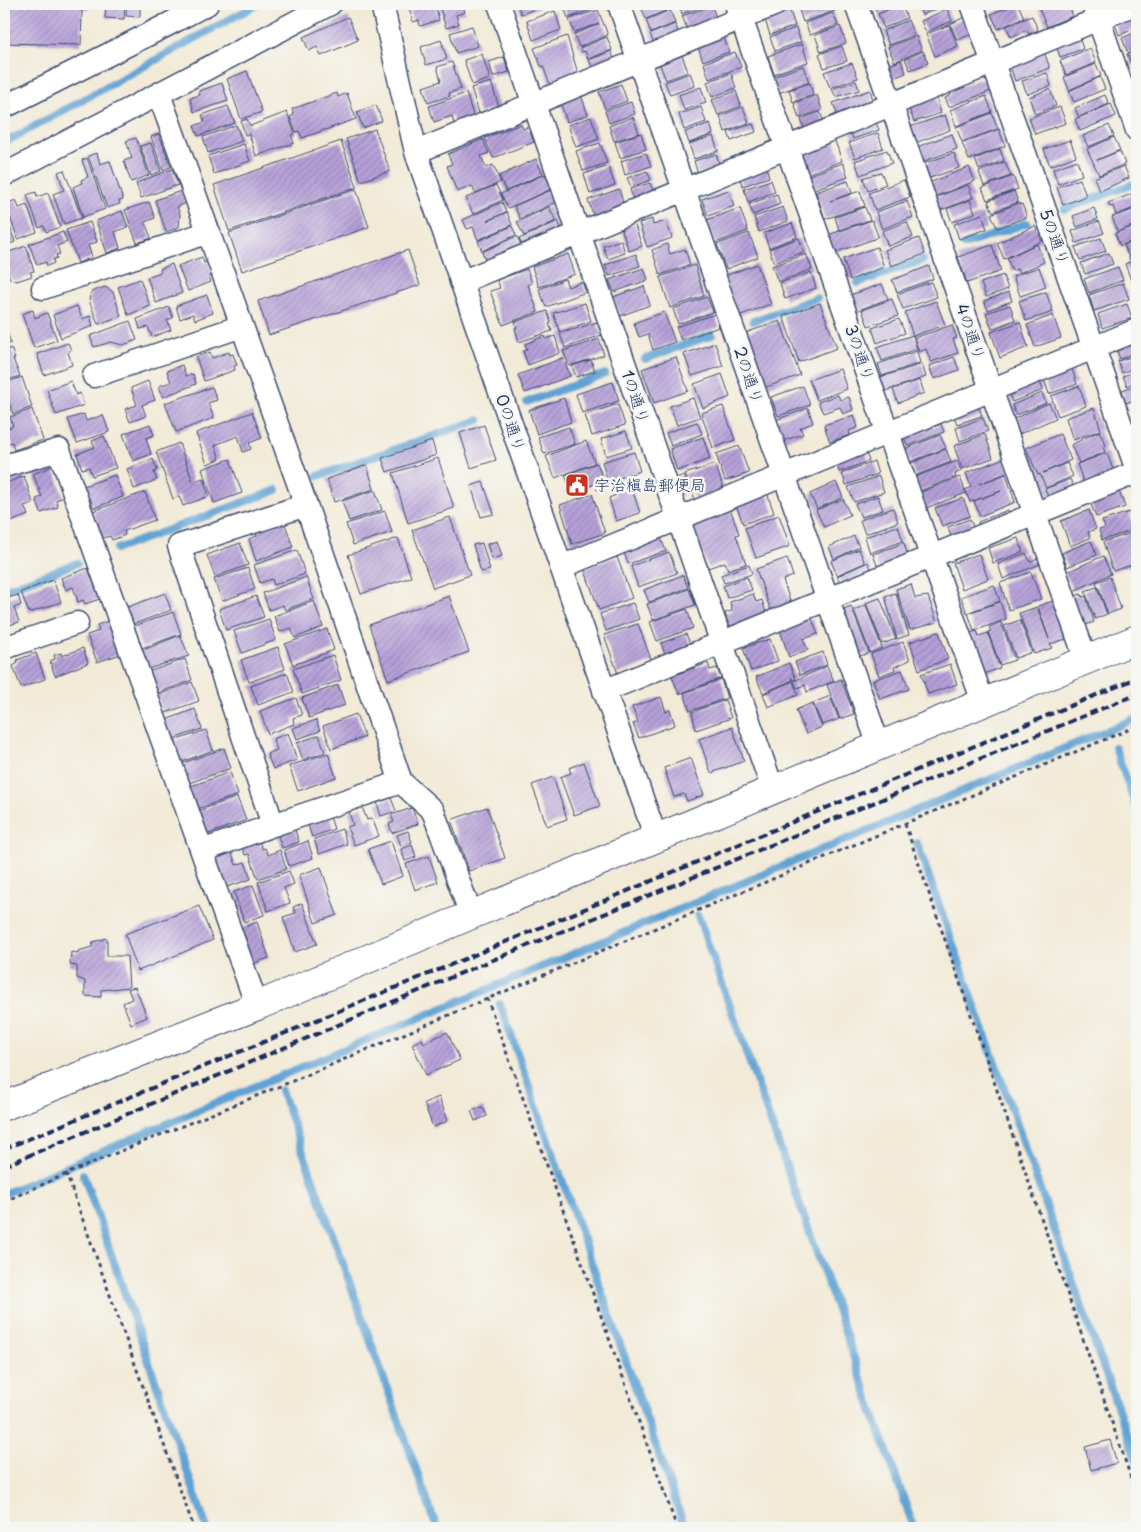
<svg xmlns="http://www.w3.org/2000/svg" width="1141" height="1532" font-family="'Playpen Sans','Klee One',sans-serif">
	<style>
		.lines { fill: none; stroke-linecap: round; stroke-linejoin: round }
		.stream { stroke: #5ea2d3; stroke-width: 8 }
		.building { fill: url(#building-hatch) }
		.minor-casing { stroke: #3b4b70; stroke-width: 25 }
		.tertiary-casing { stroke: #3b4b70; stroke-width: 30 }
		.path { stroke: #3b4b70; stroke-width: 3; stroke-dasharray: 4 4; stroke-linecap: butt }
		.minor { stroke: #fff; stroke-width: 22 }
		.tertiary { stroke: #fff; stroke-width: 28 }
		.rail { stroke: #1b2f5e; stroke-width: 4; stroke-dasharray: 8 4; stroke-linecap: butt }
		.labels { text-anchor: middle; stroke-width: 5; stroke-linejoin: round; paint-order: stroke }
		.street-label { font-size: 16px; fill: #1b2f5e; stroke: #f6f6f2 }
		.poi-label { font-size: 16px; fill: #1b2f5e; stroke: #f6f6f2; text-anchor: start }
	</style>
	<defs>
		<pattern id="building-hatch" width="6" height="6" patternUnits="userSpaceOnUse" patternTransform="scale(1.25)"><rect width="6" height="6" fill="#b7a1d9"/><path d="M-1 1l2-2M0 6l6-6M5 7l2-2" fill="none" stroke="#9484b3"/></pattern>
	</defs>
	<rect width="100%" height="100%" fill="#f6f6f2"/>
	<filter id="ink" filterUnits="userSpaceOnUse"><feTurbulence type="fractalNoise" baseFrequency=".02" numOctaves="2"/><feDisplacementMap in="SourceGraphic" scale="10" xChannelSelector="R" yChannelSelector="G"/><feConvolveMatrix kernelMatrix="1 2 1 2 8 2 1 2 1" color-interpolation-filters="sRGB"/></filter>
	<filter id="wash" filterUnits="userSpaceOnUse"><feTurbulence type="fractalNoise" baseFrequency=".0096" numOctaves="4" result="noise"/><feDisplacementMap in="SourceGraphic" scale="20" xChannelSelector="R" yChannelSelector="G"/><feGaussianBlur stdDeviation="1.12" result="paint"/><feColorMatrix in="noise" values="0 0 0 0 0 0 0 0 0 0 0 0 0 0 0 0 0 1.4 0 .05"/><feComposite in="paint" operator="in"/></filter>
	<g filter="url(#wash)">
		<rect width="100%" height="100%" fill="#f2ead7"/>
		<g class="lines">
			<path class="stream" d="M4,143L258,4
				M1065,209L1133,184
				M964,245L1027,223
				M858,283L923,260
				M753,321L817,298
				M645,359L712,335
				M527,402L605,374
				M318,476L479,420
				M117,549L277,490
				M4,590L77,563
				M1115,747L1137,810
				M917,843L1137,1462
				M698,916L914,1528
				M500,1004L685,1528
				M281,1090L437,1528
				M83,1174L207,1528
				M4,1194L204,1108L1137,718"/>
		</g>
		<g id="blocks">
			<path class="building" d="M4,4H88V10H82L81,45L4,43Z
				M106,4H125L124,19L105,18Z
				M127,4H148V6H140V17L126,16Z
				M408,4H435L439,20L420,26L419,20L413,22Z
				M441,4H462L465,12L456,15L459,24L446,28L439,5Z
				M517,4H550L521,14Z
				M563,4H594L596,8L568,18Z
				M642,4H671L672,8L646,19L640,5Z
				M679,4H712L682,14Z
				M797,4H832L835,11L803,22Z
				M874,4H896L877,12Z
				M901,4L907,18L884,28L878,14Z
				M917,4H946V5L922,15Z
				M1016,4H1018L1024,18L998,29L991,14Z
				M1037,4H1068L1073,16L1047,27Z
				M712,6L717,21L688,31L682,16Z
				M789,8L795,26L770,35L764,17Z
				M947,9L952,21L926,32L921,21Z
				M598,10L608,35L579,47L574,34L599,24L574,32L569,19Z
				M670,10L675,23L651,33L646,20Z
				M1137,10V28L1119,35L1113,19Z
				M555,11L561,30L533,40L527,21Z
				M833,13L838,25L810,35L805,23Z
				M1032,16L1038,30L1029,34L1027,30L1011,37L1006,26Z
				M348,17L358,40L321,56L317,47L309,51L303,37Z
				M965,17L972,34L957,40L950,24Z
				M908,20L914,35L889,45L883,31Z
				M675,24L679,34L654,44L650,34Z
				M949,25L958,46L935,56L926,34Z
				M472,26L478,46L456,53L450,33Z
				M840,26L846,43L821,52L815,35Z
				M796,28L801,42L775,51L770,37Z
				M1137,32V48L1127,51L1122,38Z
				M723,35L729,52L703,61L697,44Z
				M567,36L579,77L551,88L543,66H541L534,48Z
				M916,36L922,50L895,62L888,47Z
				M607,37L612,50L588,59L585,51L582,52L580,48Z
				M1079,37L1083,49L1060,57L1056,45Z
				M441,40L447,59L426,65L421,47Z
				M802,44L808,62L774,74L768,56Z
				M842,46L847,61L824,68L819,54Z
				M1090,48L1096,63L1066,75L1060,61Z
				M1137,50V64L1132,66L1127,54Z
				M611,51L616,64L593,68L589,60Z
				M923,51L928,63L910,70L905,59Z
				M681,52L688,72L666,80L658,60Z
				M735,52L741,67L709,79L704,63Z
				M1044,52L1050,68L1015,81L1009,64Z
				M482,54L490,79L472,85L464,60Z
				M504,57L509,72L493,77L489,62Z
				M901,60L906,73L886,81L881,69Z
				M452,62L461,89L449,93L450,96L428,103L423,87L441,81L437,67Z
				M852,63L858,78L830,88L824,72Z
				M1096,64L1101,76L1069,90L1064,77Z
				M803,66L809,82L778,93L772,77Z
				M247,71L262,112L241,119L227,79Z
				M690,73L695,86L670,95L665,82Z
				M731,73L736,88L712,97L707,82Z
				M1047,73L1051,86L1027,94L1022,81Z
				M1100,77L1105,89L1074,102L1069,91Z
				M980,79L987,81L991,91L949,107L945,98L951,95L949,91Z
				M856,81L859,90L836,97L832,89Z
				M491,82L499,107L479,113L471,88Z
				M222,83L228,101L194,112L190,98L200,95L199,91Z
				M810,83L813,95L793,102L789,90Z
				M621,84L627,101L605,109L599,92Z
				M701,87L706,103L684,110L679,95Z
				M1050,89L1056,106L1035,114L1029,97Z
				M870,90L874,103L838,116L833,103Z
				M736,91L741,106L718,115L712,100Z
				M337,93L338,97L347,93L356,119L302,138L299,131L296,132L290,117L294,115L292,109Z
				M466,93L474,118L454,124L452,116L434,122L429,106Z
				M581,95L588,115L567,122L560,102Z
				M817,95L822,110L799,118L794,103Z
				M1105,95L1109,104L1079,117L1075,108Z
				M936,96L941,113L914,122L908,106Z
				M986,96L992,112L956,126L950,110Z
				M631,102L635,114L609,123L605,111Z
				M1111,104L1116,116L1080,131L1075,119Z
				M376,105L382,121L363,128L357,112Z
				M228,106L235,123L198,136L194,126L205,122L202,115Z
				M701,107L706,122L684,130L679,114Z
				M743,107L749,123L725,132L720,116Z
				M1060,107L1066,123L1035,134L1029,118Z
				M287,112L295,134L291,135L294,143L256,156L249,134L245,135L241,121L247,119L250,126Z
				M820,112L825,125L805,132L801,119Z
				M992,113L998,129L962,142L956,127Z
				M945,115L950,130L915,143L910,127Z
				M591,117L599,139L576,147L568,125Z
				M633,117L639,133L614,141L609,126Z
				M875,120L879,130L853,139L850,129Z
				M710,123L713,134L689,143L685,132Z
				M521,124L523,129L528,127L534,142L493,158L485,138Z
				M753,124L756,132L731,141L728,132Z
				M236,125L242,141L208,153L203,137Z
				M1109,125L1114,136L1088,147L1083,136Z
				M375,129L390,171L361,181L346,139Z
				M999,129L1005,146L969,160L962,143Z
				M641,133L646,149L620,158L615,142Z
				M878,133L883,148L855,158L849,143Z
				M159,134L171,167L163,170L151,137Z
				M952,134L957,149L922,162L917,147Z
				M713,136L718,151L694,159L689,144Z
				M1114,137L1120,150L1097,160L1120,151L1125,164L1099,175L1087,149Z
				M136,138L149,175L131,182L124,161L132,158L126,141Z
				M834,138L842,161L807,174L799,151Z
				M483,139L489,153L481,156L486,168L493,165L501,182L475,193L472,186L457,192L447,166L452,164L448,154Z
				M1070,140L1076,156L1050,166L1044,149Z
				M341,141L357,187L229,231L214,185Z
				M151,143L161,171L151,175L140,146Z
				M600,143L607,163L583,171L576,151Z
				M244,144L250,161L214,174L208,156Z
				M1000,149L1004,161L979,170L975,159Z
				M887,150L892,163L860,175L855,161Z
				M97,153L100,164L110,161L123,200L119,201L120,204L107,208L88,156Z
				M646,153L651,166L625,175L621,161Z
				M954,153L959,168L924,180L919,165Z
				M716,154L720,166L698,174L694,161Z
				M87,158L105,209L83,217L73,187L82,183L81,180L88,177L82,160Z
				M536,159L543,174L506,191L499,176Z
				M1077,160L1082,175L1058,184L1053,169Z
				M1005,162L1011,176L984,186L979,172Z
				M843,163L848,177L812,190L807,176Z
				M608,166L615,185L590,194L584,174Z
				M766,166L769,177L743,186L738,175Z
				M1124,166L1129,178L1100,191L1094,178Z
				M969,167L975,181L934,197L929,183Z
				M172,169L178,185L141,198L136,183Z
				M64,170L82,218L64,224L53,194L64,190L58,172Z
				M647,171L651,180L631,187L627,178Z
				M881,172L886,184L868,191L863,178Z
				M545,174L552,189L508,208L501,194Z
				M1013,176L1018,189L987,200L982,188Z
				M1080,179L1086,196L1063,205L1057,187Z
				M771,180L775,192L748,202L744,189Z
				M904,180L910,197L875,210L869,193Z
				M848,181L852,193L830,201L860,191L865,206L825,219L816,192Z
				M650,183L655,196L634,203L630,189Z
				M496,185L503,200L473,214L466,198Z
				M968,185L973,198L938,211L934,198Z
				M356,189L369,227L242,271L229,233Z
				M619,189L625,209L595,220L588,200Z
				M551,190L557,202L520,219L514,206Z
				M729,190L734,206L708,216L702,199Z
				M181,191L186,203L177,207L180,214L179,227L166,232L155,200Z
				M1014,191L1018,202L993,212L988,201Z
				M36,192L37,197L48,193L60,227L46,232L44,226L39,228L27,195Z
				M1137,192V207L1116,215L1113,206L1110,207L1108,203Z
				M777,194L780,204L753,215L749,204Z
				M16,200L19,208L27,205L37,232L18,239L5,204Z
				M970,200L975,213L952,222L947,209Z
				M907,201L913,217L882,229L876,212Z
				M149,202L155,218L145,222L151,238L137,243L125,210Z
				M502,202L506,212L487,221L507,212L512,225L478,240L473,227L467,229L463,220Z
				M1019,203L1020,205L1022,204L1027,217L997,228L991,214Z
				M549,207L556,221L524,236L517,222Z
				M783,207L788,221L759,232L754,217Z
				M865,207L870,220L839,230L835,217Z
				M740,208L748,231L715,243L707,220Z
				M1094,208L1098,219L1077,227L1073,216Z
				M1137,208V224L1118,232L1112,217Z
				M4,210L15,242L4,246Z
				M122,211L128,227L115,232L120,248L107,253L96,221Z
				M982,214L987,229L959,239L954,224Z
				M652,219L653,225L666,221L672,238L647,247L639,223Z
				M872,220L878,236L874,239L834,253L828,235Z
				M558,221L562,230L523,247L519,239Z
				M1099,221L1104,233L1076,243L1072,231Z
				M90,222L97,242L88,245L92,257L78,263L66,230Z
				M907,222L913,237L888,246L882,231Z
				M634,223L642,246L629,251L621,228Z
				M792,223L797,237L769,248L764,233Z
				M1137,225V239L1120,246L1115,233Z
				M512,226L516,235L482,251L478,241Z
				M1035,226L1042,241L1004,259L997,243Z
				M63,232L67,242L57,246L60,254L56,255L57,258L53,259L54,263L47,266L46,262L37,265L29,244Z
				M749,233L758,257L726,269L717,244Z
				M517,236L521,245L486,261L482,252Z
				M799,238L804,252L774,263L769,249Z
				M919,238L925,254L891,266L885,250Z
				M1101,238L1106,251L1080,260L1075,247Z
				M621,240L625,253L608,259L603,246Z
				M1137,240V258L1130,260L1124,245Z
				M667,244L670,254L685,249L690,265L660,275L652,250Z
				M1037,244L1044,262L1019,273L1017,269L1012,271L1007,258Z
				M992,245L1001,271L967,283L958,257Z
				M26,246L34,271L30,272L32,276L17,281L10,279L4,262V254Z
				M877,247L884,267L850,280L843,259Z
				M408,250L420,285L269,335L258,301Z
				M1109,253L1113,264L1085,274L1081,263Z
				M568,254L575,274L539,287L532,267Z
				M636,254L640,266L609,276L605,265Z
				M806,254L812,269L778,282L772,266Z
				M202,257L204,263L208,261L213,276L209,277L211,282L188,291L178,266Z
				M1137,259V278L1131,280L1125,264Z
				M172,264L182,293L156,303L147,277L161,272L160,269Z
				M757,264L771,304L738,316L724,276Z
				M695,265L704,296L670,308L660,277Z
				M929,266L933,279L897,292L892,280Z
				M1039,267L1046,287L1020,296L1013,276Z
				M1118,267L1123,280L1089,293L1084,279Z
				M644,268L648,280L614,292L609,280Z
				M527,269L532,283L528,285L538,312L503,325L490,291L500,288L497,280Z
				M811,272L816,288L785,299L780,283Z
				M1003,275L1008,289L986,297L981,283Z
				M140,279L150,306L128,315L118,287Z
				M565,279L568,287L582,282L586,292L546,307L539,289Z
				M931,282L937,297L903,309L897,294Z
				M1123,283L1129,299L1094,311L1089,295Z
				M882,284L888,299L856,311L850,295Z
				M644,286L650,305L620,316L613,297Z
				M105,287L113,292L121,316L98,324L89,300L91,292Z
				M1009,292L1012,301L988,310L984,301Z
				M1046,292L1053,312L1026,321L1019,301Z
				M207,295L213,313L195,320L193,314L180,319L176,306Z
				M707,297L713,312L678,324L673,309Z
				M892,299L898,316L868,326L862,310Z
				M936,301L945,325L913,336L905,312Z
				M585,303L591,321L560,332L553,313Z
				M820,303L837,348L799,362L783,316Z
				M1127,304L1132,318L1102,328L1098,314Z
				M1010,305L1015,320L992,329L986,313Z
				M77,306L82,319L90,316L93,326L61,338L53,315Z
				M169,307L173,318L167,320L171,330L152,337L148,327L140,329L137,319Z
				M33,310L35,318L47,313L57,340L34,348L22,314Z
				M547,311L551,323L549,324L552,331L519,342L515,328H517L515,322Z
				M664,312L675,342L653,350L648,334L639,337L634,323Z
				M715,314L719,327L681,340L676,327Z
				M1053,315L1061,338L1035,347L1027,325Z
				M899,319L905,333L877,343L872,328Z
				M130,321L137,340L123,345L111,342L94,347L90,336Z
				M780,321L800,375L761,389L742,334Z
				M597,322L602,335L565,348L560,334Z
				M1020,322L1028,347L1000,358L991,332Z
				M4,323L11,343L4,346Z
				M952,325L957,338L953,339L958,353L931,362L926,349L919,352L914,338Z
				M913,335L917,349L882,361L877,347Z
				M1137,335V352L1120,359L1114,343Z
				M545,336L546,339L555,336L560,353L528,365L523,351L527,350L525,344Z
				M599,339L604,355L569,366L563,351Z
				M68,343L71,350L68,352L72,365L44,375L37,354Z
				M715,343L723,366L692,376L684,354Z
				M11,348L15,359H13L20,376L4,381V351Z
				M917,351L920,363L882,376L878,364Z
				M210,352L212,358L229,352L230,355L233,354L237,365L234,366L235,370L204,381L196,357Z
				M1137,355V367L1122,373L1118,361Z
				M676,357L688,391L654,403L642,369Z
				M954,357L959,370L934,379L929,366Z
				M563,358L570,376L525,393L518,375Z
				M591,360L595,371L576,377L572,366Z
				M922,364L926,377L883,392L878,378Z
				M182,365L186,376L193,374L196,384L163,397L159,386L171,382L167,371Z
				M840,369L847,389L817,400L809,380Z
				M1072,369L1077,384L1049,394L1044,379Z
				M1137,371V382L1127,386L1123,376Z
				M722,374L730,397L703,408L694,384Z
				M22,377L32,407L13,414L8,399L4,400V383Z
				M1039,379L1043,390L1012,402L1008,391Z
				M920,380L924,393L898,403L893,389Z
				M71,381L76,395L80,393L84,405L56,415L47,390Z
				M148,381L155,400L142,405L146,416L130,422L125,409L137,405L131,388Z
				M613,382L619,401L582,413L576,394Z
				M1137,385V399L1126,403L1122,390Z
				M803,386L810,405L778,416L771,397Z
				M1079,386L1086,406L1058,416L1051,396Z
				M212,387L217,400L208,403L214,418L176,432L165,403Z
				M1042,393L1046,403L1016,415L1012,405Z
				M838,395L840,400L849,397L853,410L843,414L840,407L823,413L818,402Z
				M564,398L571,422L537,434L529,410Z
				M693,398L700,417L677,425L670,406Z
				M1049,403L1056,418L1017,435L1011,420Z
				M618,404L625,425L592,436L585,415Z
				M978,405L982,416L957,424L953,413Z
				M723,406L735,440L713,448L701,413Z
				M808,408L813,423L800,428L803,434L780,442L773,421Z
				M1094,408L1101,430L1073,440L1066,418Z
				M32,409L43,440L14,450L12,442L4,445V430L13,426L10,417Z
				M252,412L262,438L249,443L251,449L243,452L238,436L215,445L220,459L207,464L196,433Z
				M84,414L86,421L103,415L109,432L77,443L68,419Z
				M854,415L858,427L849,431L850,435L830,442L824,425Z
				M983,418L988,431L960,441L956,428Z
				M697,422L702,434L671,446L666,433Z
				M150,424L154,435L146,438L151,454L133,461L123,434Z
				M941,424L944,432L908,446L904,438Z
				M484,425L496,460L471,468L460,433Z
				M569,427L575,444L544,454L538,437Z
				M626,431L632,448L606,456L601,439Z
				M1099,431L1106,445L1103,447L1105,452L1079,463L1071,445Z
				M985,434L993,458L962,469L954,446Z
				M1060,434L1071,460L1043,473L1067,463L1073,476L1046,488L1040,474L1038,475L1026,448Z
				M940,435L946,448L910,462L905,449Z
				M104,436L116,468L92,476L89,467L82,469L77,454L95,447L92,441Z
				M703,437L710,459L677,471L670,449Z
				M432,441L436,455L387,472L382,458Z
				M586,441L595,463L555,478L546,456Z
				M179,443L193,482L203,478L209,496L183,506L179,496L173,499L156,452Z
				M739,446L749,473L725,481L716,454Z
				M946,449L951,462L915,476L911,463Z
				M865,451L869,461L839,472L836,461Z
				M634,452L640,471L608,482L602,462Z
				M1107,453L1115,475L1085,486L1077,464Z
				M438,458L454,508L408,523L393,473Z
				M1004,458L1009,472L979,484L1006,474L1015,502L980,516L974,501L1001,491L970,502L965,490L971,487L966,473Z
				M153,459L157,470L154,472L157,480L134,489L127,469Z
				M230,459L242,493L214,503L202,469Z
				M874,461L878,474L846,485L842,473Z
				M957,461L961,471L955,474L956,477L920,491L915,477Z
				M597,463L606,486L597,490L595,484L572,493L565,475Z
				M715,464L724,489L695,499L685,474Z
				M367,465L374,489L334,502L327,479Z
				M53,466L64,497L56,500L58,507L41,513L36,499L42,497L33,474Z
				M115,475L123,497L94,508L90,498L85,500L81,487Z
				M684,475L690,491L680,495L674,479Z
				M24,476L33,503L24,506L28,515L11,522L9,517L5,518L4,515V484Z
				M879,476L884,492L854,502L848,487Z
				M960,477L966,493L926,508L921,492Z
				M1070,479L1075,491L1050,502L1045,489Z
				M629,480L640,513L616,521L609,498L616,495L613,486Z
				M483,482L494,514L481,517L471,486Z
				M836,482L843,497L817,509L810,494Z
				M375,490L382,510L349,521L342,501Z
				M1119,491L1125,507L1096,517L1090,502Z
				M145,492L155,520L124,531L125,535L112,540L110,536L103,538L93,511Z
				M767,493L774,513L743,524L736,504Z
				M592,494L605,533L572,544L560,505Z
				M878,496L883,510L861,517L855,504Z
				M963,498L970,516L942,526L935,508Z
				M843,499L850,515L824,527L816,510Z
				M730,508L739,534L736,535L746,564L728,570L725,562L708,568L692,522Z
				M893,508L898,522L865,534L860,520Z
				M1008,510L1011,518L981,530L978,522Z
				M1089,510L1096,529L1088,532L1090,538L1070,546L1061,521Z
				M385,511L392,532L353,545L346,524Z
				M1129,512L1135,530L1102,540L1099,530L1105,528L1102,521Z
				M779,515L790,546L756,558L745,528Z
				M450,517L470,575L433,588L412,530Z
				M970,519L975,532L952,540L948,527Z
				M284,521L293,547L256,561L249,539L257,536L256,531Z
				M898,526L903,541L870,553L865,537Z
				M1135,532L1137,540V563L1113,571L1103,542Z
				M660,536L666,551L628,564L623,549Z
				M854,536L859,547L834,559L829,547Z
				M398,538L411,577L361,594L348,555Z
				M1018,538L1023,552L993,563L988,548Z
				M497,541L502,556L492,559L487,544Z
				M1091,541L1097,555L1067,567L1062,553Z
				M240,543L248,565L215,577L207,555Z
				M482,543L490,570L481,572L473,545Z
				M904,543L909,560L879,571L873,554Z
				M859,549L865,563L837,575L831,561Z
				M297,550L305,574L274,585L272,579L260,583L254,565Z
				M669,552L677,573L638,587L631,566Z
				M1026,553L1030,562L1038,558L1040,564L1003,579L998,564Z
				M979,554L988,579L962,589L953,563Z
				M1103,556L1111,574L1073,591L1065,573Z
				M617,557L632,598L599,610L584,568Z
				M787,558L793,576L783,580L791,604L771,611L756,569Z
				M868,562L872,571L841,584L837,576Z
				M749,565L752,574L724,583L721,575Z
				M1137,565V588L1130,567Z
				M88,568L100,599L85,604L83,600L78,602L73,587L66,590L61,578Z
				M248,568L255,589L222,601L214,579Z
				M1031,572L1041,599L1009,610L1000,583Z
				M683,575L688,588L649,602L644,590Z
				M306,577L314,599L285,610L283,605L269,610L263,593Z
				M747,577L752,590L727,598L723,586Z
				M1110,577L1121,609L1108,614L1096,582Z
				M53,580L61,602L29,613L21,592Z
				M911,584L915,598L928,596L937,622L910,630L896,589Z
				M994,585L1000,601L967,613L961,597Z
				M1097,587L1107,614L1095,619L1085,591Z
				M689,589L695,605L653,620L647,604Z
				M165,593L171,610L131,625L125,608Z
				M896,593L909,635L897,639L885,596Z
				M753,594L756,602L762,600L768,618L731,631L725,613L732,611L730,602Z
				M1081,594L1082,597L1086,596L1094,622L1082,626L1072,597Z
				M18,595L21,605L14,608L19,622L4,627V599Z
				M256,596L264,617L226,630L219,609Z
				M449,596L469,652L388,680L369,625Z
				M880,598L896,639L882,644L866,603Z
				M314,601L323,627L295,638L291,628L280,632L274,616Z
				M1053,601L1066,639L1050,644L1052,648L1034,654L1019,613L1037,607L1049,639L1038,606Z
				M1000,602L1006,619L974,631L968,613Z
				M633,603L639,619L606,631L600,614Z
				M866,605L882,648L870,653L854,610Z
				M851,606L869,653L857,657L841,613L845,612L844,609Z
				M687,609L693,628L657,641L650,622Z
				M173,612L181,634L142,648L134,626Z
				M269,619L276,640L242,653L234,631Z
				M812,619L818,634L803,639L808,650L789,657L780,630Z
				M1020,620L1032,652L1016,658L1004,626Z
				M108,621L121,654L97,662L87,635L99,631L97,625Z
				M1001,622L1015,660L1000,665L988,632L991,631L989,627Z
				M638,624L652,662L618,674L604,635Z
				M327,629L334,650L293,665L285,644Z
				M977,631L979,636L988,633L1000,668L984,674L970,633Z
				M939,632L948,659L919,670L910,642Z
				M686,634L692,648L666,657L661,643Z
				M180,635L189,656L148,669L141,651Z
				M770,639L778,661L751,671L743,648Z
				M903,642L910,660L894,667L895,670L879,676L871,654Z
				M278,647L285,669L249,682L241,660Z
				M83,648L88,663L55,676L50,661L55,659L54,655L61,653L62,656Z
				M823,652L827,665L800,675L795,662Z
				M36,653L45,679L21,688L13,666L18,663L17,660Z
				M333,655L341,680L302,694L293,669Z
				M185,659L192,680L155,694L148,672Z
				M708,663L710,670L717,668L721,678L679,694L672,676Z
				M789,663L796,679L793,680L791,677L793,680L763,693L756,677Z
				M950,664L957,684L928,694L921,674Z
				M827,666L834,681L807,692L805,685L797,688L794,681Z
				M902,670L909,689L880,699L873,680Z
				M287,673L294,692L258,705L251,686Z
				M721,679L727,698L690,711L684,693Z
				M841,679L854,714L840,719L827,685Z
				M793,681L798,695L768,707L763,694Z
				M192,682L199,701L163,714L157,695Z
				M338,685L345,705L309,718L302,698Z
				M830,696L839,719L822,725L813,703Z
				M661,697L666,712L670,710L675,725L639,738L633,724L638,722L632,707Z
				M296,698L302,715L293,718L294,724L268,734L260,711Z
				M725,700L731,718L696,730L692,712Z
				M812,703L822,727L806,734L796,710Z
				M195,709L202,729L170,740L163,721Z
				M356,714L365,737L331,749L323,726Z
				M316,720L320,731L297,739L293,728Z
				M732,727L744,761L711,773L699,739Z
				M206,730L213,750L179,763L171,742Z
				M288,733L297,760L273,769L267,754L277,750L273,739Z
				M319,735L325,752L303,760L297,743Z
				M224,748L231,768L186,784L178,765Z
				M328,753L336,777L298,791L289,766Z
				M691,758L704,795L687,801L684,794L674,797L664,768Z
				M584,762L600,806L574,815L560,777L571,773L569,768Z
				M230,772L238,795L194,810L186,788Z
				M553,777L567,819L547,826L532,785Z
				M237,797L246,820L203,836L194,812Z
				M391,798L396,811L381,816L377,803Z
				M362,807L367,820L372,818L379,836L354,845L347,827L353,825L349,812Z
				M487,807L505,858L469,871L451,820Z
				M412,808L418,824L392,833L389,824L394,822L391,815Z
				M330,817L334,829L312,837L308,825Z
				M342,829L347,844L319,854L314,839Z
				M295,830L299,842L282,848L278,836Z
				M408,831L412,842L401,846L397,835Z
				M259,841L262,849L265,848L268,855L280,850L286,869L258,879L249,854L245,855L242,847Z
				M308,841L313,858L289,866L284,850Z
				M391,841L403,876L381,884L368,849Z
				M412,845L416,857L405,861L401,849Z
				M231,851L236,865L245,862L251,879L221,889L210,858Z
				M429,856L438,882L415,890L406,864Z
				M321,867L337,915L315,923L299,875Z
				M289,871L294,884L284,888L290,903L268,911L258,882Z
				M253,885L264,915L244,922L234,892Z
				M302,903L317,944L295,952L283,917L296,913L293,907Z
				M199,906L213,940L138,971L125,934Z
				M257,922L269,958L249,965L237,930Z
				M107,938V956H127L129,987L101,990V997L85,996V981L77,978V966L70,965L71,952L78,953V951L92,947L93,942Z
				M135,987L147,1017L131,1024L123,1003L132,999L128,989Z
				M447,1032L460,1060L426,1075L412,1044L422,1039L424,1043Z
				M439,1097L448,1121L433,1127L424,1103Z
				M483,1107L487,1116L475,1121L471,1111Z
				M1110,1440L1117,1463L1091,1470L1085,1447Z"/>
		</g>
	</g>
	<g filter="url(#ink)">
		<use href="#blocks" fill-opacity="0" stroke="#3b4b70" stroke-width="1"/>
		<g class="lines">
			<g class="minor-casing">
				<path id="minor" d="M382,4L416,152L656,838
					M499,4L773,790
					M619,4L879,746
					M736,4L983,702
					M856,4L1086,660
					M972,4L1137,470
					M1093,4L1137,130
					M159,94L306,505
					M4,107L169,24L207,4
					M416,152L776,4
					M4,175L330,4
					M461,282L1135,4
					M43,288L209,232
					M94,376L242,326
					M4,466L59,450L257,1006
					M561,567L1137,330
					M4,648L77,623
					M604,691L1137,472
					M401,782L273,825L179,546L306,505L401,782L433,811L471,915
					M202,851L273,825"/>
			</g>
			<g class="tertiary-casing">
				<path id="tertiary" d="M4,1106L257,1006L471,915L1137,639"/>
			</g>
			<path class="path" d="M905,824L1137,1495
				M487,998L677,1528
				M66,1173L194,1528
				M4,1202C114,1151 228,1109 340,1061C605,949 871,838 1137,726"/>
			<use href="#minor" class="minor"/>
			<use href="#tertiary" class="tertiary"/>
			<path class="rail" d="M4,1149L460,961L1137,678
				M4,1166L466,971L1137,694"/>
		</g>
	</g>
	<defs>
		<g id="civic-square" transform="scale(1.25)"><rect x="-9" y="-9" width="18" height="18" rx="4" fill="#c8321e" stroke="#f6f6f2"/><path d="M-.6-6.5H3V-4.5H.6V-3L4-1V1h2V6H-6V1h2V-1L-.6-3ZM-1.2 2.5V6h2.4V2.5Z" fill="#fff"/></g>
	</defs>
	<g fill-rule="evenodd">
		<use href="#civic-square" x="577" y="485"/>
	</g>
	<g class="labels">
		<g class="street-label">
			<text transform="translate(1055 237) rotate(70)" y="6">5の通り</text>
			<text transform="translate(971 332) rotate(71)" y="6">4の通り</text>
			<text transform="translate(860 353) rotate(71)" y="6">3の通り</text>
			<text transform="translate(749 375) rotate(71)" y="6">2の通り</text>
			<text transform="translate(636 397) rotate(71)" y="6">1の通り</text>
			<text transform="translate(511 423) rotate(71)" y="6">0の通り</text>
		</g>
		<g class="poi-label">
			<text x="594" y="491">宇治槇島郵便局</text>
		</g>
	</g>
	<rect width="1141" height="1532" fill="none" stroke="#f6f6f2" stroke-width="20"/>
</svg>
